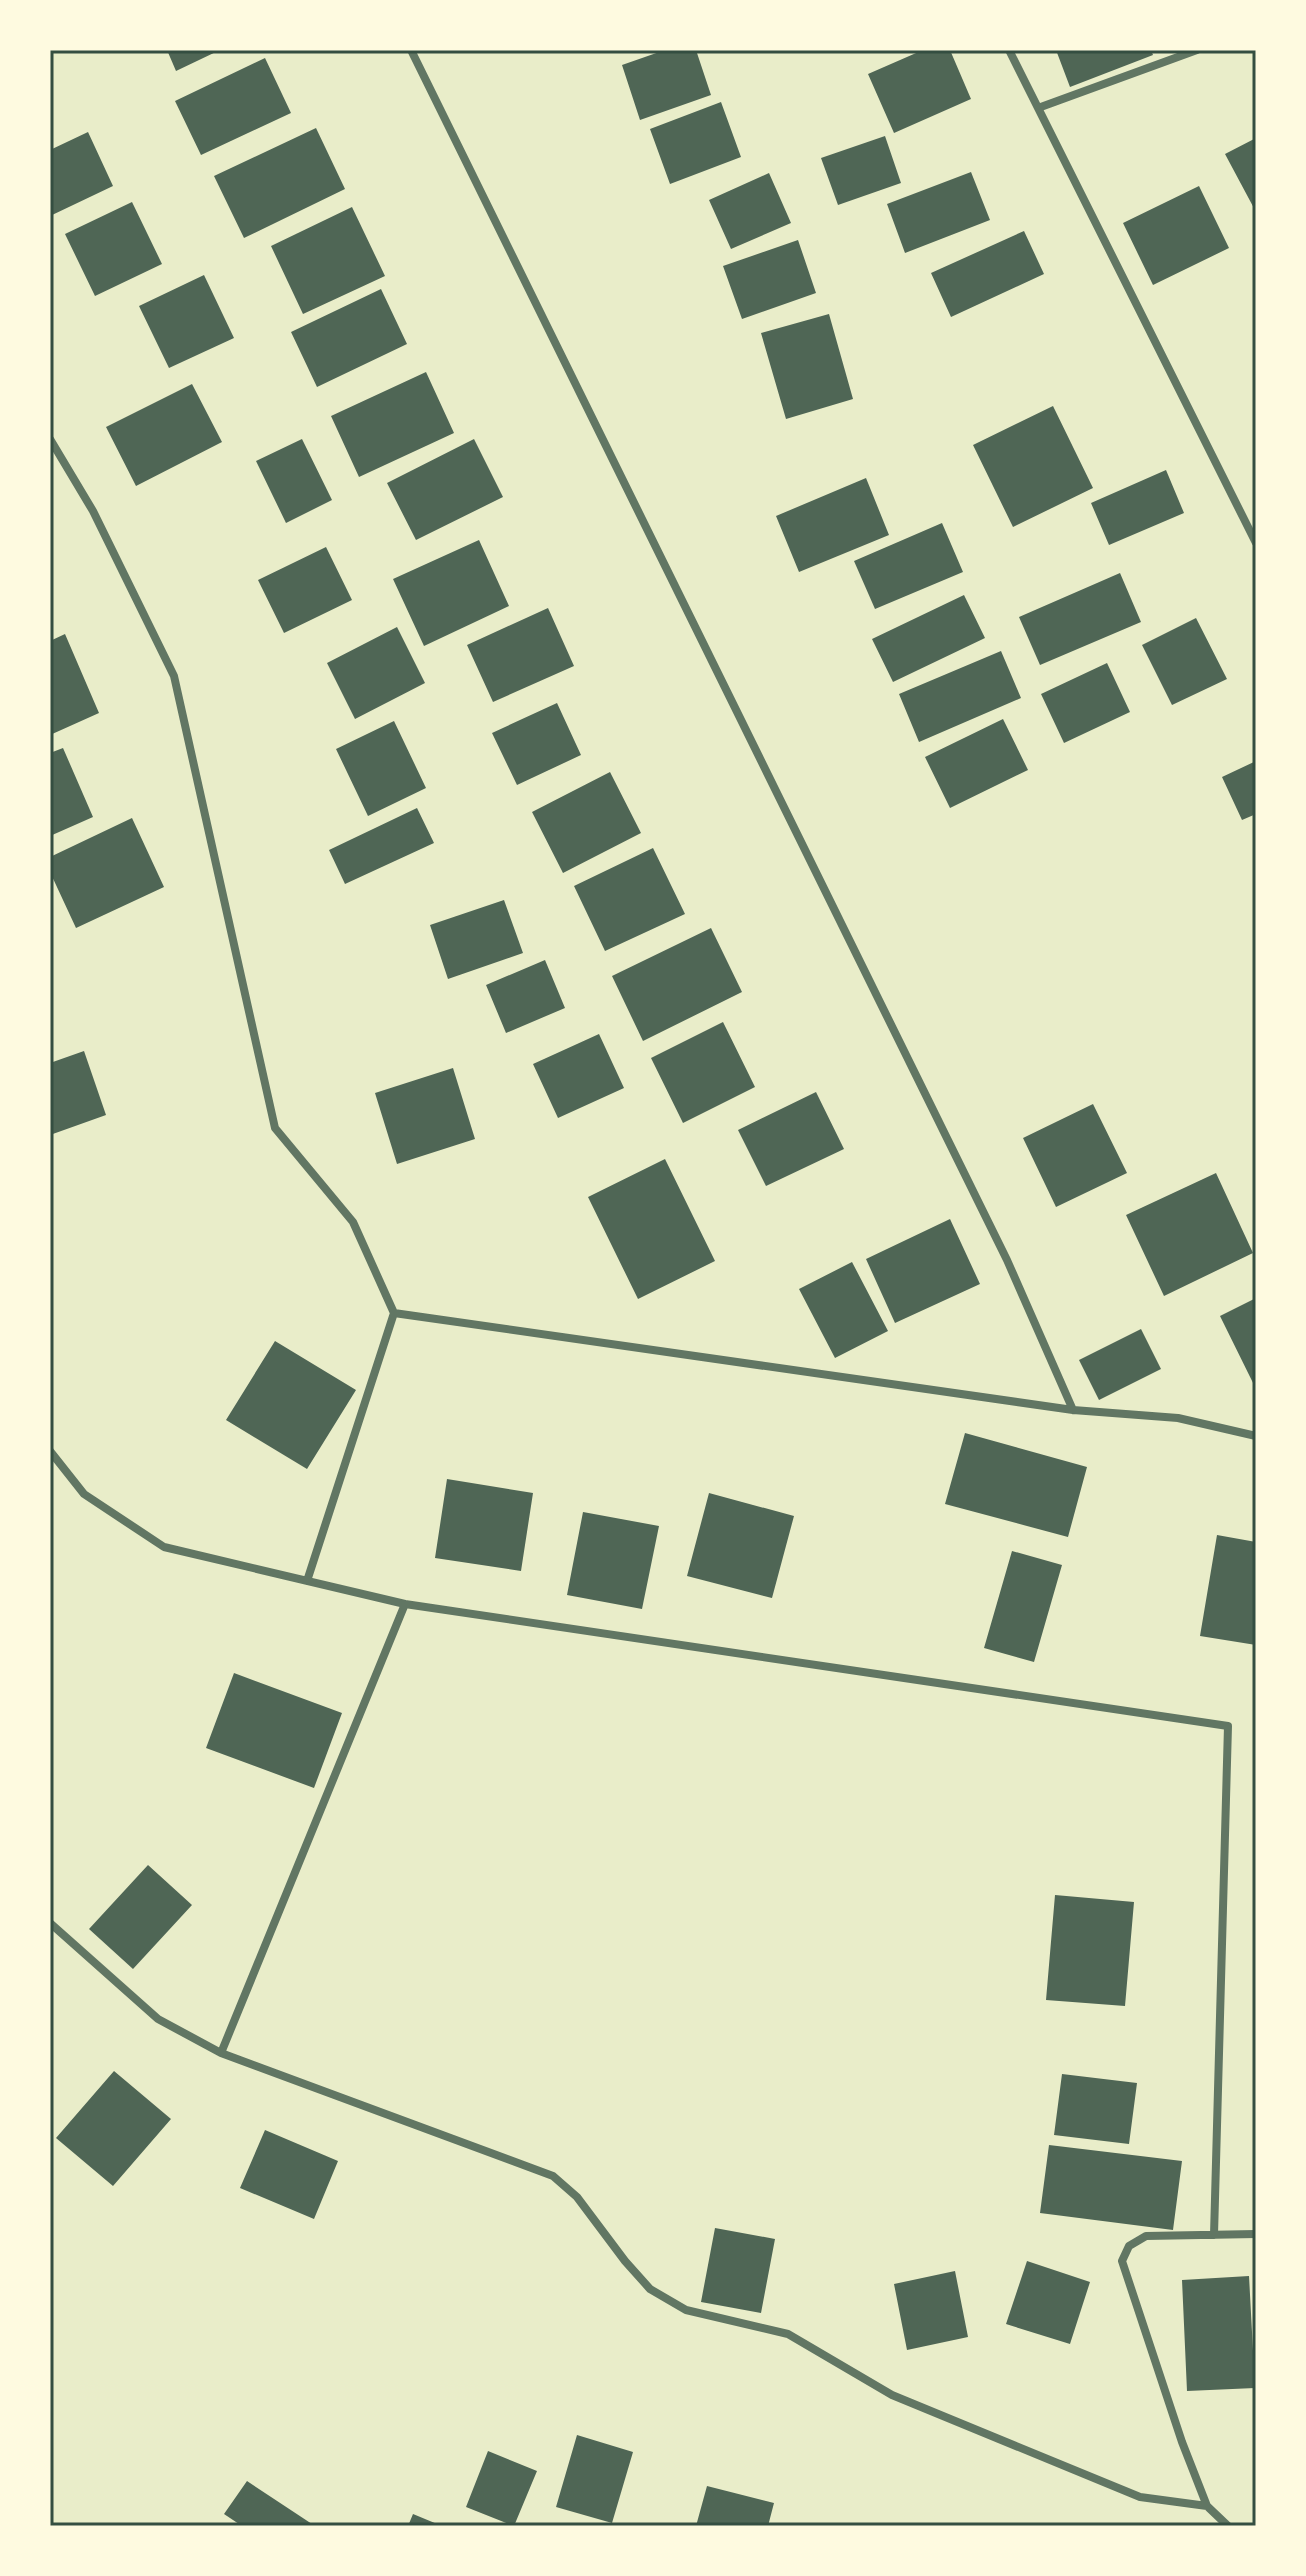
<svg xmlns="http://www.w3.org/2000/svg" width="1306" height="2576" font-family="'IBM Plex Sans',sans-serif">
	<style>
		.building { fill: #4f6655 }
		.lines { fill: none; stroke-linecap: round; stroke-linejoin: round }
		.minor { stroke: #617663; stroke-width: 8 }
		.neatline { fill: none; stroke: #344e41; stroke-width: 3 }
	</style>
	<rect width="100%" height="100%" fill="#e9edc9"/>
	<path class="building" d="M167,50H220L176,71Z
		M665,50H696L711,95L640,120L622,65Z
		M923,50H950L971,99L894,133L868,74Z
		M1056,50H1151L1153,55L1070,87Z
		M265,58L291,113L201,155L175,101Z
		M721,102L741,157L670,184L650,129Z
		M316,128L345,189L244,238L214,176Z
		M88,132L113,186L50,216V150Z
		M885,136L901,183L838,205L821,158Z
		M1256,138V212L1225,154Z
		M971,172L990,220L905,253L887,204Z
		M769,173L791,223L731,249L709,200Z
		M1199,186L1229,248L1153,285L1123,223Z
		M132,202L162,264L95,296L65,234Z
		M352,207L385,276L303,314L271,246Z
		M1024,231L1044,274L951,317L931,273Z
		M798,240L816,293L742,319L723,266Z
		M204,275L234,338L169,368L139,306Z
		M381,289L407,344L317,387L291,332Z
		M829,314L853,399L786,419L761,333Z
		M426,372L454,433L359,477L331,416Z
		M192,384L222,442L136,486L106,427Z
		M1053,406L1093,488L1013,527L973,445Z
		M302,439L332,500L286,523L256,461Z
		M474,439L503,497L416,540L387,483Z
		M1166,470L1184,513L1109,545L1091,503Z
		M866,478L889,535L799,572L776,516Z
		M942,523L963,572L875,609L854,561Z
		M479,540L509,606L424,646L393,579Z
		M326,547L352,600L284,633L258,580Z
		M1120,573L1141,622L1040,665L1019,617Z
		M964,595L985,638L893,682L872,639Z
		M548,608L574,666L493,702L467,645Z
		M1196,618L1227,679L1172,705L1142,645Z
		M397,627L425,683L355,719L327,663Z
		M65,634L99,713L50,735V641Z
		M1001,651L1021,698L919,742L899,694Z
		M1107,663L1130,712L1064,743L1041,694Z
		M557,703L581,755L517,785L492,733Z
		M1003,719L1028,770L950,808L925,757Z
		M394,721L426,788L368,816L336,749Z
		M63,748L93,817L50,836V753Z
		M1256,761V814L1242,820L1222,777Z
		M610,772L641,833L563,873L532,812Z
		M417,808L434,843L345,884L329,850Z
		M132,818L164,887L76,928L50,872V857Z
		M653,848L685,914L605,951L574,886Z
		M504,900L523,953L448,979L430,925Z
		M711,928L742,992L643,1041L612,976Z
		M545,960L565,1008L506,1033L486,985Z
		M723,1022L755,1087L683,1123L651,1058Z
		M599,1034L624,1088L558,1118L533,1064Z
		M84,1051L106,1115L50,1135V1063Z
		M453,1068L475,1139L397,1164L375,1093Z
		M816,1092L844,1149L766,1186L738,1130Z
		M1093,1104L1127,1173L1056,1207L1023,1138Z
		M665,1159L715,1261L638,1299L588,1197Z
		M1216,1173L1253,1253L1164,1296L1126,1215Z
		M950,1219L980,1284L895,1323L866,1259Z
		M852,1262L888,1331L835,1358L799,1289Z
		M1256,1298V1389L1220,1316Z
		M1141,1329L1161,1369L1099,1400L1079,1360Z
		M275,1341L356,1390L307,1469L226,1420Z
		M965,1433L1087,1467L1068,1537L945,1504Z
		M447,1479L533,1493L521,1571L435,1558Z
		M709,1493L794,1516L772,1598L687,1576Z
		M583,1512L659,1526L642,1609L567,1595Z
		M1217,1535L1256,1542V1645L1200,1636Z
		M1012,1551L1062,1565L1034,1662L984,1648Z
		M234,1673L342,1713L314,1788L206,1748Z
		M148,1865L192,1905L133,1969L89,1929Z
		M1055,1895L1134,1902L1125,2006L1046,2000Z
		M114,2071L171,2119L113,2186L56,2138Z
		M1062,2074L1137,2083L1129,2144L1054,2135Z
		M265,2130L338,2161L314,2219L240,2188Z
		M1049,2145L1182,2161L1173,2230L1040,2213Z
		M715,2228L775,2239L761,2313L701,2302Z
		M1027,2261L1090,2282L1070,2344L1006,2324Z
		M955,2271L968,2337L907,2350L894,2284Z
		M1249,2276L1255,2388L1187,2391L1182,2280Z
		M577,2435L633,2452L612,2523L556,2507Z
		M488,2451L537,2471L514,2526L466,2507Z
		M247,2481L315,2526H242L224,2514Z
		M707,2486L774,2503L768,2526H696Z
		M413,2514L442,2526H408Z"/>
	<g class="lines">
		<path class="minor" d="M411,50L1007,1260L1073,1410
			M1009,50L1256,543
			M1038,108L1197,50
			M50,439L93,511L174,676L275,1128L353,1222L394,1313L307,1581
			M394,1313L1073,1410L1178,1418L1256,1436
			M50,1451L84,1494L164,1547L405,1604L1228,1726L1214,2235
			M50,1923L158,2019L221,2053L553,2176L577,2197L625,2261L650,2289L686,2310L788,2334L892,2395L1140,2497L1207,2506L1228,2526
			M221,2053L405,1604
			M1207,2506L1182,2442L1122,2261L1129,2246L1146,2236L1256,2234"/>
	</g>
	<rect width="1306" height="2576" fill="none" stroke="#fefae0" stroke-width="104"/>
	<rect x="52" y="52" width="1202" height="2472" class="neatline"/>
</svg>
